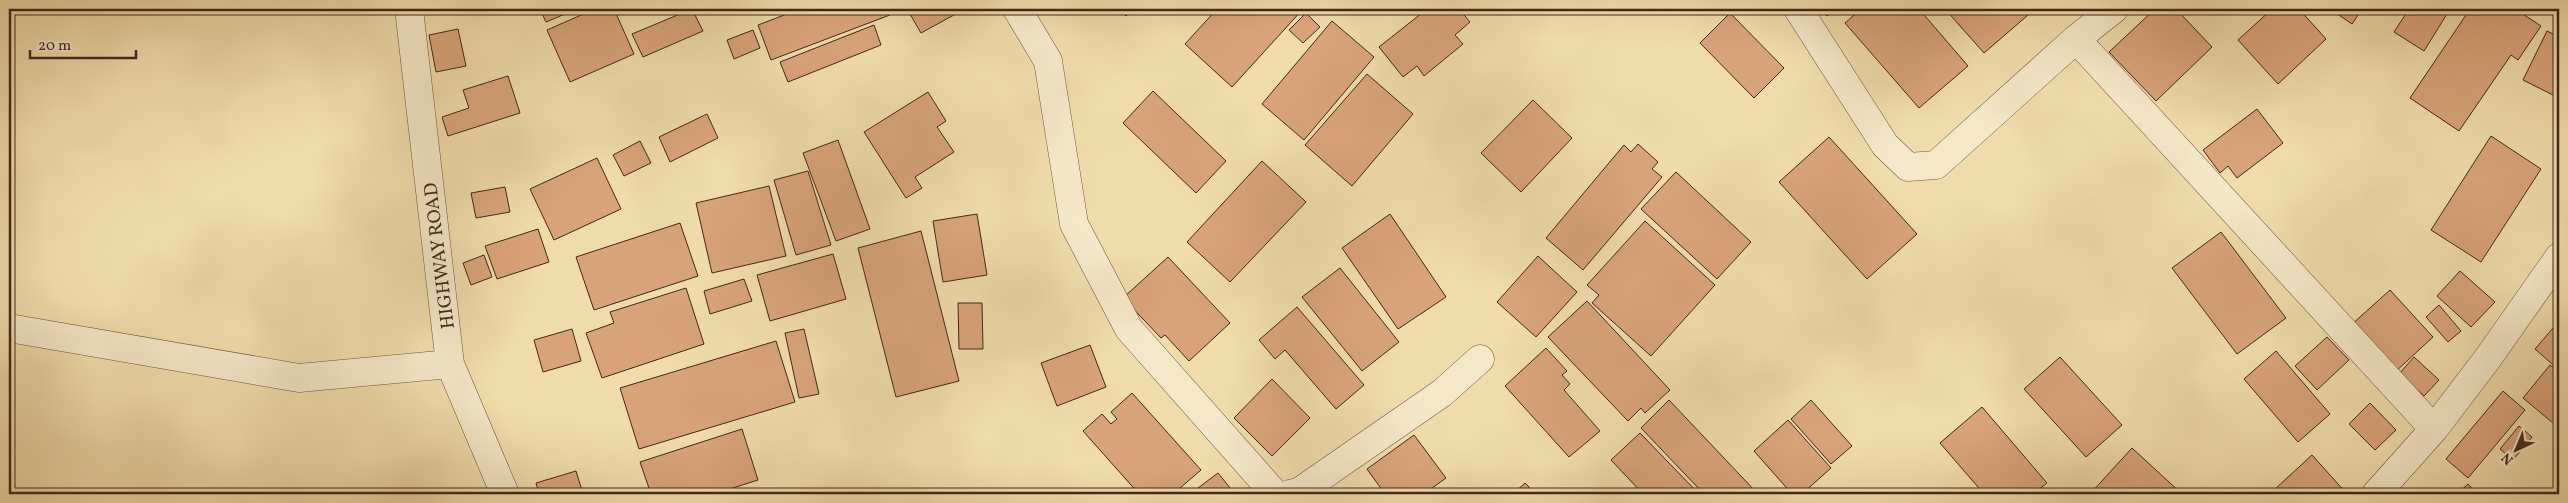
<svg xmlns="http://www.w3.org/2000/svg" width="2568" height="503" font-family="Vollkorn,serif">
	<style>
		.building { fill: #d9a379; stroke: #41281d }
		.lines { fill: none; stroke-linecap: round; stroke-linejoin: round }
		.minor-casing { stroke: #6d5540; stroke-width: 29 }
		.minor { stroke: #f5e8c8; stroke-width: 28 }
		.labels { text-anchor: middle; stroke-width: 4; stroke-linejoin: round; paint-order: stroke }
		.street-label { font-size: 19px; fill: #41281d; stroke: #f5e8c8 }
	</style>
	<rect width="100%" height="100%" fill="#f0dcab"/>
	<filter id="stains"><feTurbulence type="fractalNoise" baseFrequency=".004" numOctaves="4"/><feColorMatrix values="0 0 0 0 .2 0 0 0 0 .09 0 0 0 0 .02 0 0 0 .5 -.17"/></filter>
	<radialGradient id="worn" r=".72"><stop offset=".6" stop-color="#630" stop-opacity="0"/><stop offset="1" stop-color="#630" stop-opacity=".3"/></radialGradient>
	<path class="building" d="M540,9H577L546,22Z
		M595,9H614L634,54L570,82L547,30Z
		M692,9L703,31L643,57L632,34Z
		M800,9H888L890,15L771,60L758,25Z
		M907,9H962L963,10L921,33Z
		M1118,9H1133L1126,16Z
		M1217,9H1303L1232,87L1185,44Z
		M1427,9H1459L1470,22L1455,35L1463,44L1424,76L1417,66L1403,77L1379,47Z
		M1821,9H1835L1827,16Z
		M1861,9H1919L1968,66L1919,108L1845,23Z
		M1945,9H2035L1984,53Z
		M2155,9H2176L2212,47L2156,101L2109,52Z
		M2272,9H2299L2326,39L2278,84L2238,40Z
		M2330,9H2362L2352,24Z
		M2409,9H2450L2424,51L2394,32Z
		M2470,9H2515L2541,26L2518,60L2511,55L2459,131L2410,98Z
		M1306,13L1320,27L1303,43L1289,30Z
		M1730,13L1784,68L1754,98L1700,43Z
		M1332,21L1374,57L1304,140L1262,104Z
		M874,25L881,45L788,82L780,62Z
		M458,29L466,66L436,72L429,35Z
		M753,30L760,48L734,59L727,40Z
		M2547,31L2559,37V98L2523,80Z
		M1367,74L1413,114L1352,186L1305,145Z
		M508,76L520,113L448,136L442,117L469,108L463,90Z
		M1153,91L1226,161L1196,193L1123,123Z
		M928,92L946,121L937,127L954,152L915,177L922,188L906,198L864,132Z
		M1533,100L1572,138L1521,192L1481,153Z
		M2257,109L2283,143L2237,178L2228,166L2220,173L2203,150Z
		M707,114L718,138L670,162L659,137Z
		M2491,136L2541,169L2481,262L2431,230Z
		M1829,137L1917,234L1867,279L1779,182Z
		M838,140L870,229L836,241L803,153Z
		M640,141L651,163L624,176L613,155Z
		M1638,144L1658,162L1652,169L1662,177L1583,270L1546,238L1624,145L1631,152Z
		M597,158L621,209L554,240L530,189Z
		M1262,161L1306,202L1230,282L1187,242Z
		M808,171L831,245L796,255L774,180Z
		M1676,172L1751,242L1717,279L1641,209Z
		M769,186L786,256L712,273L696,203Z
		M505,187L510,212L476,218L471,193Z
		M977,214L987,275L943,282L933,221Z
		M1390,214L1446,297L1398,329L1342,248Z
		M1645,221L1715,285L1651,356L1592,303L1599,295L1587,285Z
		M680,223L698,276L594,310L576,257Z
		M538,229L549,262L497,279L485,246Z
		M921,231L959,381L896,397L858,248Z
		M2221,232L2286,318L2237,354L2172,268Z
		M833,254L846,299L770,321L757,275Z
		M484,255L492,277L471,285L463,263Z
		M1538,256L1577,292L1536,337L1497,302Z
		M1168,257L1230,323L1189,361L1165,335L1161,338L1123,298Z
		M1340,268L1399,342L1362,371L1302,297Z
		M2460,271L2495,302L2471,327L2437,296Z
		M744,279L752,301L710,314L704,291Z
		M686,288L704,344L602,378L586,333L614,323L610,312Z
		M2390,290L2433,337L2394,373L2350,326Z
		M1587,301L1670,390L1645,413L1641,408L1628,421L1548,337Z
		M958,303H982L983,349H959Z
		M2439,305L2461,331L2448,342L2426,317Z
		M1297,307L1364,385L1336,409L1285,350L1275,359L1259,340Z
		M2553,328L2559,334V370L2535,349Z
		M572,329L581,361L543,372L534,340Z
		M804,329L819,394L799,398L785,333Z
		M2327,337L2349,360L2317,390L2295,366Z
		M776,341L795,402L639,449L620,388Z
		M1090,345L1106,387L1057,406L1041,363Z
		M1546,348L1567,371L1562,375L1570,384L1564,390L1600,431L1569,457L1505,386Z
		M2276,351L2330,414L2298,442L2244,379Z
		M2060,357L2122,425L2086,457L2024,389Z
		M2414,357L2439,380L2424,396L2399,374Z
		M2550,365L2559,372V428L2523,398Z
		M1272,379L1310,418L1272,456L1234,418Z
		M2503,391L2525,410L2468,478L2446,459Z
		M1132,393L1201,470L1173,494H1139L1083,431L1102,414L1111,424L1117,419L1111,412Z
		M1669,400L1758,494H1700L1702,492L1641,428Z
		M1811,400L1852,446L1831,464L1791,419Z
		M2370,403L2396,430L2375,450L2349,424Z
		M1982,407L2047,483L2033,494H1984L1940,443Z
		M1788,420L1831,468L1802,494H1792L1754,451Z
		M2519,426L2532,437L2513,460L2500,449Z
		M742,429L758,480L714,494H651L640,462Z
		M1640,433L1699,494H1643L1611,460Z
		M1414,435L1446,478L1424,494H1385L1367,469Z
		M2132,448L2182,494H2090Z
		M2312,455L2347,494H2277L2274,490Z
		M576,471L583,494H539L536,483Z
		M1218,473L1235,494H1190Z
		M1525,483L1536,494H1513Z
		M2468,484L2477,494H2457Z"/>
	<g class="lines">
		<g class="minor-casing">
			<path id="minor" d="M409,9L450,364L505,494
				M1017,9L1048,61L1074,224L1129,329L1275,494
				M1798,9L1885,145L1908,167L1936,165L2076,39L2114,9
				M2076,39L2434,429
				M9,328L299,378L450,364
				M1290,494L1299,492L1442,393L1480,359
				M2376,494L2434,429L2488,358L2559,257"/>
		</g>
		<use href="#minor" class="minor"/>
	</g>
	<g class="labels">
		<g class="street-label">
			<text transform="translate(438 256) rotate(-97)" y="7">HIGHWAY ROAD</text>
		</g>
	</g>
	<rect width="2568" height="503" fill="none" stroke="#f0dcab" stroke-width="30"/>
	<rect x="10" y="10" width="2548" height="483" fill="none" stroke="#41281d" stroke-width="2.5"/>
	<rect x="15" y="15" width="2538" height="473" fill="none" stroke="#41281d"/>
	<g transform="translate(2516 450) rotate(224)" stroke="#f5e8c8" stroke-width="4" paint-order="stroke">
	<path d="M0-4L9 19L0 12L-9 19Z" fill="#41281d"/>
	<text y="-8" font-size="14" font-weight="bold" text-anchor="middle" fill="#41281d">N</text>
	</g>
	<path d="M30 50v8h106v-8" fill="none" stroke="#41281d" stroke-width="2.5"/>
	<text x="38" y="50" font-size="15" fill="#41281d" stroke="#f5e8c8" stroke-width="4" paint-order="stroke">20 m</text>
	<rect width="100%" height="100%" filter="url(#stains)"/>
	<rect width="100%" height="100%" fill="url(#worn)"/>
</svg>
